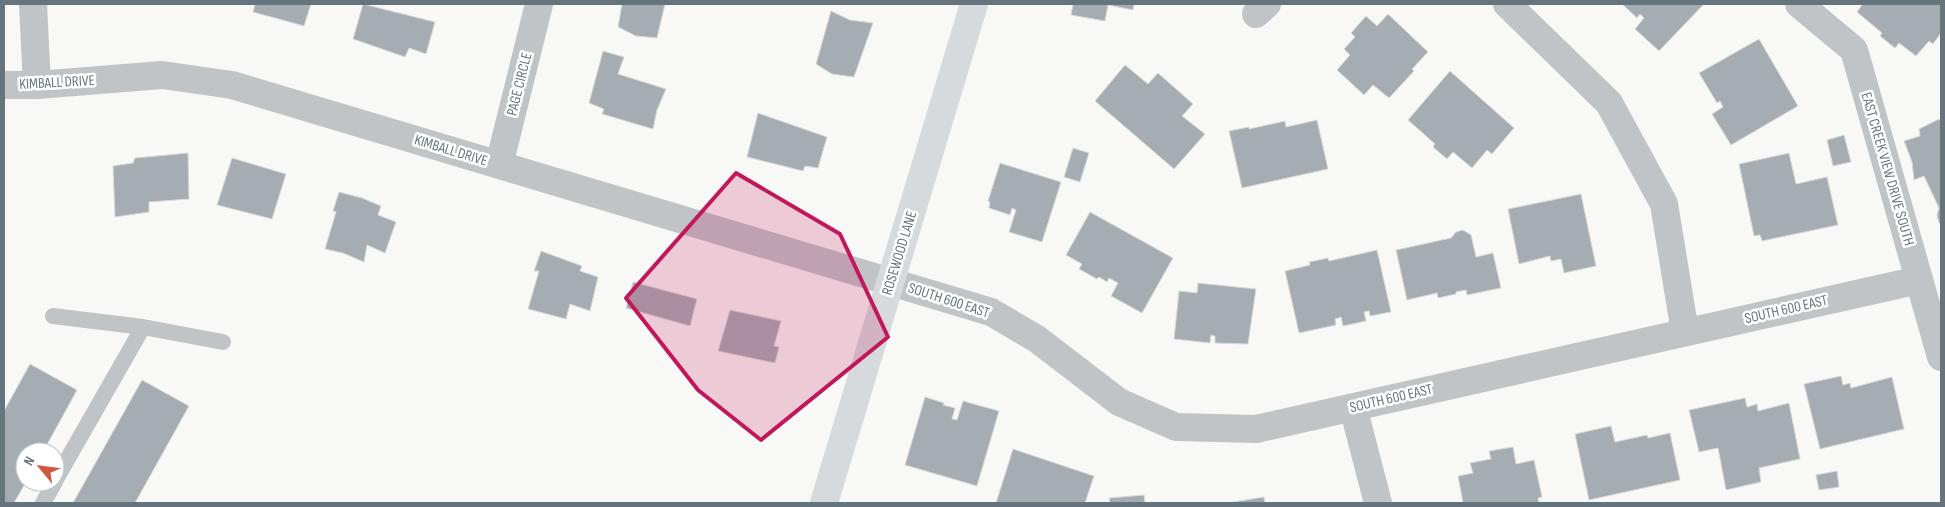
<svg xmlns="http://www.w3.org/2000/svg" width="1945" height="507" font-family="'Sofia Sans Condensed',sans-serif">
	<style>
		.building { fill: #a6adb2; stroke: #dadad8 }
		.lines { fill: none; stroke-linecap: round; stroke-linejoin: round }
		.lane { stroke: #c0c4c7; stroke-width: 16 }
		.street { stroke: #c0c4c7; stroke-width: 28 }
		.secondary { stroke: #d6dadd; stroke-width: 28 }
		.marked { fill: #c2185b; fill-opacity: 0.2; stroke: #c2185b; stroke-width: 4; stroke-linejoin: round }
		.labels { text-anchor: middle; stroke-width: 5; stroke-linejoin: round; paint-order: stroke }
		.street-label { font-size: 15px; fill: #66757d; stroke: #fff }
	</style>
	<rect width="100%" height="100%" fill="#f8f8f6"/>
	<path class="building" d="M255,4H311L304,26L253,12Z
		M363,4L435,22L426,54L409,48L405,57L353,39Z
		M622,4H665L657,38L636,36L618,27Z
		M1073,4H1134L1133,10L1108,5L1105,21L1071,15Z
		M1622,4H1704L1659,51L1635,29L1644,18L1640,14L1637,18Z
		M1861,4H1941V33L1933,44L1929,41L1916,56L1899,43L1895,48L1880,36L1882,33L1857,12L1862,5Z
		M831,11L850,20L873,23L854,77L832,74L816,64Z
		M1388,14L1428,52L1412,69L1414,71L1389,98L1373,85L1364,95L1337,70L1350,55L1344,49L1355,37L1351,33L1366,16L1377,26Z
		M1759,39L1798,106L1731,145L1712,114L1723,107L1720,101L1717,103L1699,73Z
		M603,51L624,57L618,74L666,89L657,110L653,129L602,114L604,109L589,103Z
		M1125,65L1148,84L1158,73L1193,104L1182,116L1205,134L1174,169L1095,101Z
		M1450,71L1514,128L1492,154L1487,150L1472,168L1453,152L1447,159L1433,147L1435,144L1408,120Z
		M758,113L827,137L818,168L805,166L803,171L747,157Z
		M1939,119L1941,122V223H1939L1937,215L1939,208L1924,176L1914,180L1912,162L1904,141L1920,136L1919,129Z
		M1317,120L1328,169L1242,188L1229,131L1249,127V129L1285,121L1286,127Z
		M1844,135L1851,162L1833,166L1827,140Z
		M1073,148L1089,153L1080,182L1064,177Z
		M188,153L189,199L149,202V212L115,217L113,166L133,163L135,158Z
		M1789,153L1796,184L1827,177L1838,225L1762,241L1760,235L1754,236L1739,164Z
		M232,158L286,174L272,219L217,205Z
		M1000,163L1061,182L1042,242L1009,232L1016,210L1012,208L1010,215L989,208L990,202L988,201Z
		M339,192L362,198L381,206L378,215L396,222L385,253L367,245L364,262L343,253L325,249L336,212L333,211Z
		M1581,194L1596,266L1564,273L1561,259L1551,261L1550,256L1519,264L1508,209Z
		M1090,212L1173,258L1142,313L1111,296L1118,283L1109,278L1107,282L1099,277L1097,279L1079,269L1082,264L1066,255Z
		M1463,230L1471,235L1476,257L1493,253L1501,288L1467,295L1466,290L1456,292V294L1438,298L1437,293L1407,300L1396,250L1451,238L1456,232Z
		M1377,250L1391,312L1370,316L1369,311L1364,312L1366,321L1343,326L1341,317L1335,319L1336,325L1299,333L1285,271L1310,265L1309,262L1328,258L1329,261Z
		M541,251L582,266L580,271L598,277L590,311L570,304L566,319L528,309L539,271H534Z
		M633,282L697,299L690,326L626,308Z
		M1198,283L1256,289L1248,344L1215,343V336L1211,335L1210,343L1174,339L1179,291L1197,293Z
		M730,310L781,321L774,346L779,347L775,363L718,351Z
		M30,364L77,390L43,452H25L26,482L14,503H4V411Z
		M1841,376L1843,385L1850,383L1851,388L1892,377L1904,429L1820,449L1804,384Z
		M142,380L189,406L135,503H73Z
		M925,397L944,403L943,405L955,408L952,419L957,420L963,401L999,411L977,486L905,465Z
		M1745,398L1747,407L1757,404L1758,411L1789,403L1800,459L1759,468L1761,482L1726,490L1718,448L1699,452L1689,410Z
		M1611,426L1615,442L1647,435L1648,438L1670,433L1680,480L1589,500L1575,434Z
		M1513,447L1516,464L1534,460L1542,497L1538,498L1539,503H1463L1458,476L1473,473L1470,463L1491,459L1489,451Z
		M1013,449L1094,476L1085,503H996Z
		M1837,471L1839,487L1819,490L1816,475Z
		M1144,495L1145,503H1110L1109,498Z
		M1264,497L1265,503H1227Z"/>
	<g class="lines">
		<path class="lane" d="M53,316L143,327
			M55,481L143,327L223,342
			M43,503L55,482"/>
		<path class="street" d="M33,4L37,85
			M1507,4L1609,103L1664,204L1685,332
			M1799,4L1854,50L1941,357
			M1256,14L1267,4
			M4,85H37L162,75L232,85L991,312L1037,339L1119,402L1176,427L1256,429L1919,280
			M499,165L539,4
			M1353,407L1378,503"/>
		<path class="secondary" d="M824,503L974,4"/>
	</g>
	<path class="marked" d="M736,173L840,234L888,337L761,440L698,390L626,298Z"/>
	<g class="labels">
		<g class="street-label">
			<text transform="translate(57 82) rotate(-3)" y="5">KIMBALL DRIVE</text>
			<text transform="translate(519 84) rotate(-76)" y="5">PAGE CIRCLE</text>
			<text transform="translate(451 150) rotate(17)" y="5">KIMBALL DRIVE</text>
			<text transform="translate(1888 169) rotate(74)" y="5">EAST CREEK VIEW DRIVE SOUTH</text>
			<text transform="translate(899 253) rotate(-73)" y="5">ROSEWOOD LANE</text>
			<text transform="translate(949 300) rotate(18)" y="5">SOUTH 600 EAST</text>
			<text transform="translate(1786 309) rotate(-13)" y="5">SOUTH 600 EAST</text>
			<text transform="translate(1391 398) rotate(-13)" y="5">SOUTH 600 EAST</text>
		</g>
	</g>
	<rect width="1945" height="507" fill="none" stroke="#66757d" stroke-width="10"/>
	<g transform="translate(40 467) rotate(299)"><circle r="24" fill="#ffffff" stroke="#c2c8cb"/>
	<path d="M0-4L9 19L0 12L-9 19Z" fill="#ce5840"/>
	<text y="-8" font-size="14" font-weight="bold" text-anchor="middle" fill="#66757d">N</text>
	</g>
</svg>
